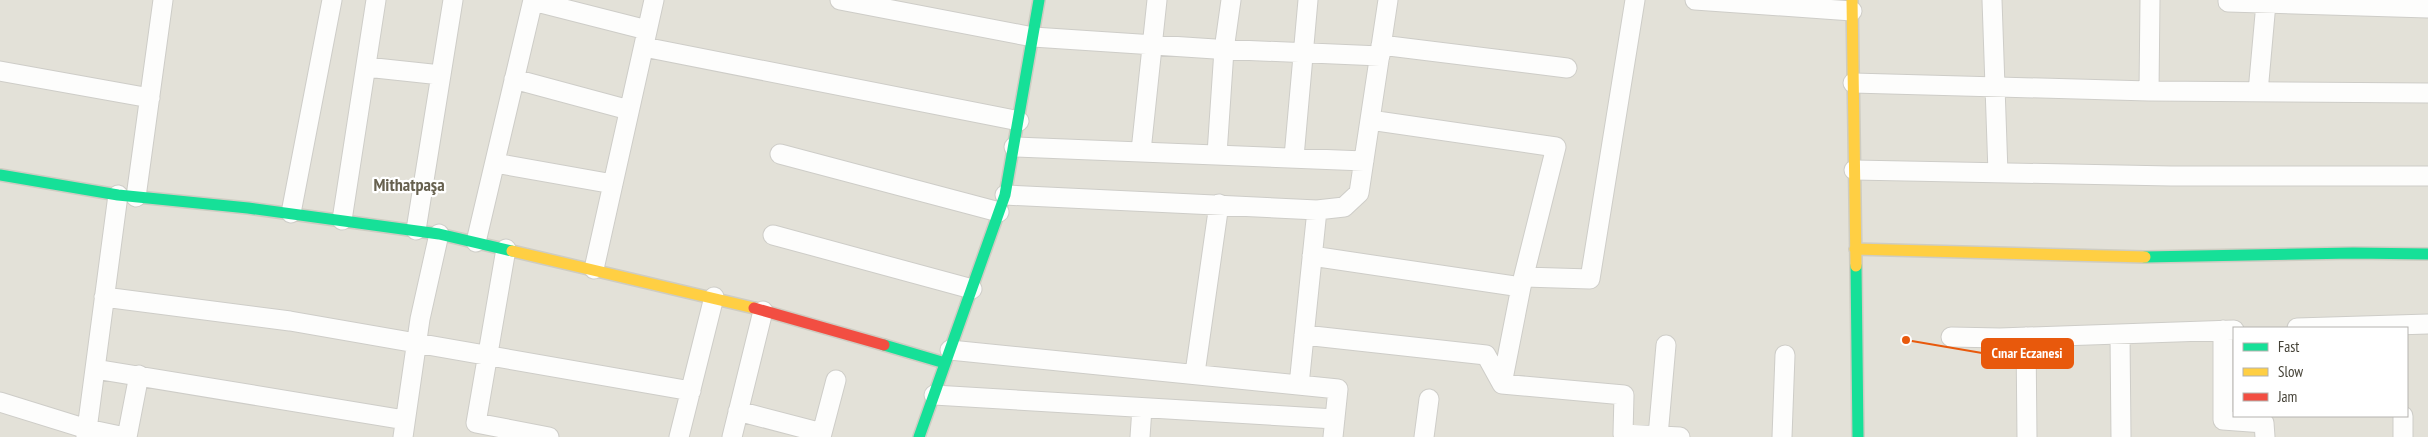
<svg xmlns="http://www.w3.org/2000/svg" width="2428" height="437" font-family="'PT Sans Narrow',sans-serif">
	<style>
		.residential { fill: #e3e1d8; fill-rule: evenodd }
		.lines { fill: none; stroke-linecap: round; stroke-linejoin: round }
		.street-casing { stroke: #cecdc8; stroke-width: 21 }
		.fast-casing { stroke: #ceccc2; stroke-width: 14 }
		.slow-casing { stroke: #ceccc2; stroke-width: 14 }
		.jam-casing { stroke: #ceccc2; stroke-width: 14 }
		.street { stroke: #fdfdfc; stroke-width: 19 }
		.fast { stroke: #16e098; stroke-width: 11 }
		.slow { stroke: #ffcf43; stroke-width: 11 }
		.jam { stroke: #f24e42; stroke-width: 11 }
		.labels { text-anchor: middle; stroke-width: 4.5; stroke-linejoin: round; paint-order: stroke }
		.district-label { font-size: 18px; font-weight: bold; fill: #67614f; stroke: #fff }
		.leader { fill: none; stroke: #e8590c; stroke-width: 2 }
		.callout-dot { fill: #e8590c; stroke: #fff; stroke-width: 2 }
		.callout { fill: #e8590c; stroke: #e8590c; stroke-width: 2 }
		.callout-label { font-size: 14px; text-anchor: middle; font-weight: bold; fill: #fff }
	</style>
	<rect width="100%" height="100%" fill="#f0efea"/>
	<path class="residential" d="M0,0H2428V437H0ZM2234,328H2407V416H2234Z"/>
	<g class="lines">
		<g class="street-casing">
			<path id="street" d="M840,0L1033,37L1215,49L1380,56
				M1695,0L1852,11
				M1992,0L1998,173
				M2228,0V2L2428,8
				M533,1L647,30
				M1381,45L1567,68
				M644,47L1019,121
				M366,67L441,75
				M0,71L150,98
				M514,79L629,110
				M1853,83L2149,91L2428,93
				M2149,91L2150,0
				M2258,92L2266,3
				M1370,120L1556,147L1521,287L1502,384
				M1014,147L1364,161
				M1141,151L1157,0
				M780,154L999,212
				M1217,154L1224,50L1231,0
				M1294,157L1308,0
				M495,163L613,184
				M1854,170L2171,176H2428
				M1005,195L1317,210
				M136,197L163,0
				M291,213L332,0
				M342,220L376,0
				M416,230L453,0
				M773,235L972,289
				M476,242L533,0
				M506,249L476,423L549,437
				M1312,256L1521,287
				M594,269L654,0
				M1524,277L1590,279L1635,0
				M104,297L290,321L691,391
				M2297,328L2428,324
				M2223,330V420L2264,423L2265,437
				M2120,334L2121,437
				M1304,335L1486,355L1502,384L1624,395L1623,434L1680,437
				M1951,337L2000,338L2234,330
				M2026,337L2027,437
				M950,350L1338,389L1333,437
				M95,369L405,420
				M1195,373L1219,204
				M1299,385L1317,210L1344,207L1359,193L1388,0
				M934,395L1335,419
				M0,402L87,429L125,437
				M738,411L822,433
				M2403,416V437
				M1658,436L1666,345
				M86,437L118,195
				M127,437L139,375
				M403,437L420,319L439,234
				M679,437L714,297
				M732,437L763,311
				M821,437L836,380
				M1140,437L1142,408
				M1424,437L1429,399
				M1782,437L1785,355"/>
		</g>
		<g class="fast-casing">
			<path id="fast" d="M0,175L118,195L248,208L439,234L512,251
				M2145,257L2353,253L2428,254
				M1856,266L1858,437
				M884,345L945,363
				M919,437L1005,195L1039,0"/>
		</g>
		<g class="slow-casing">
			<path id="slow" d="M1852,0L1856,266
				M1855,249L2145,257
				M512,251L754,308"/>
		</g>
		<g class="jam-casing">
			<path id="jam" d="M754,308L884,345"/>
		</g>
		<use href="#street" class="street"/>
		<use href="#fast" class="fast"/>
		<use href="#slow" class="slow"/>
		<use href="#jam" class="jam"/>
	</g>
	<g class="labels">
		<g class="district-label">
			<text x="409" y="191">Mithatpaşa</text>
		</g>
	</g>
	<path class="leader" d="M1906 340L1982 353"/>
	<circle class="callout-dot" cx="1906" cy="340" r="5"/>
	<rect class="callout" x="1982" y="339" width="91" height="29" rx="5"/>
	<g class="callout-label">
		<text x="2027" y="358">Cınar Eczanesi</text>
	</g>
	<rect x="2233" y="327" width="175" height="90" fill="#ffffff" stroke="#b5b3af"/>
	<rect x="2243" y="343" width="25" height="8" fill="#16e098" stroke="#b5b3af"/>
	<text x="2278" y="352" font-size="15" fill="#454237">Fast</text>
	<rect x="2243" y="368" width="25" height="8" fill="#ffcf43" stroke="#b5b3af"/>
	<text x="2278" y="377" font-size="15" fill="#454237">Slow</text>
	<rect x="2243" y="393" width="25" height="8" fill="#f24e42" stroke="#b5b3af"/>
	<text x="2278" y="402" font-size="15" fill="#454237">Jam</text>
</svg>
